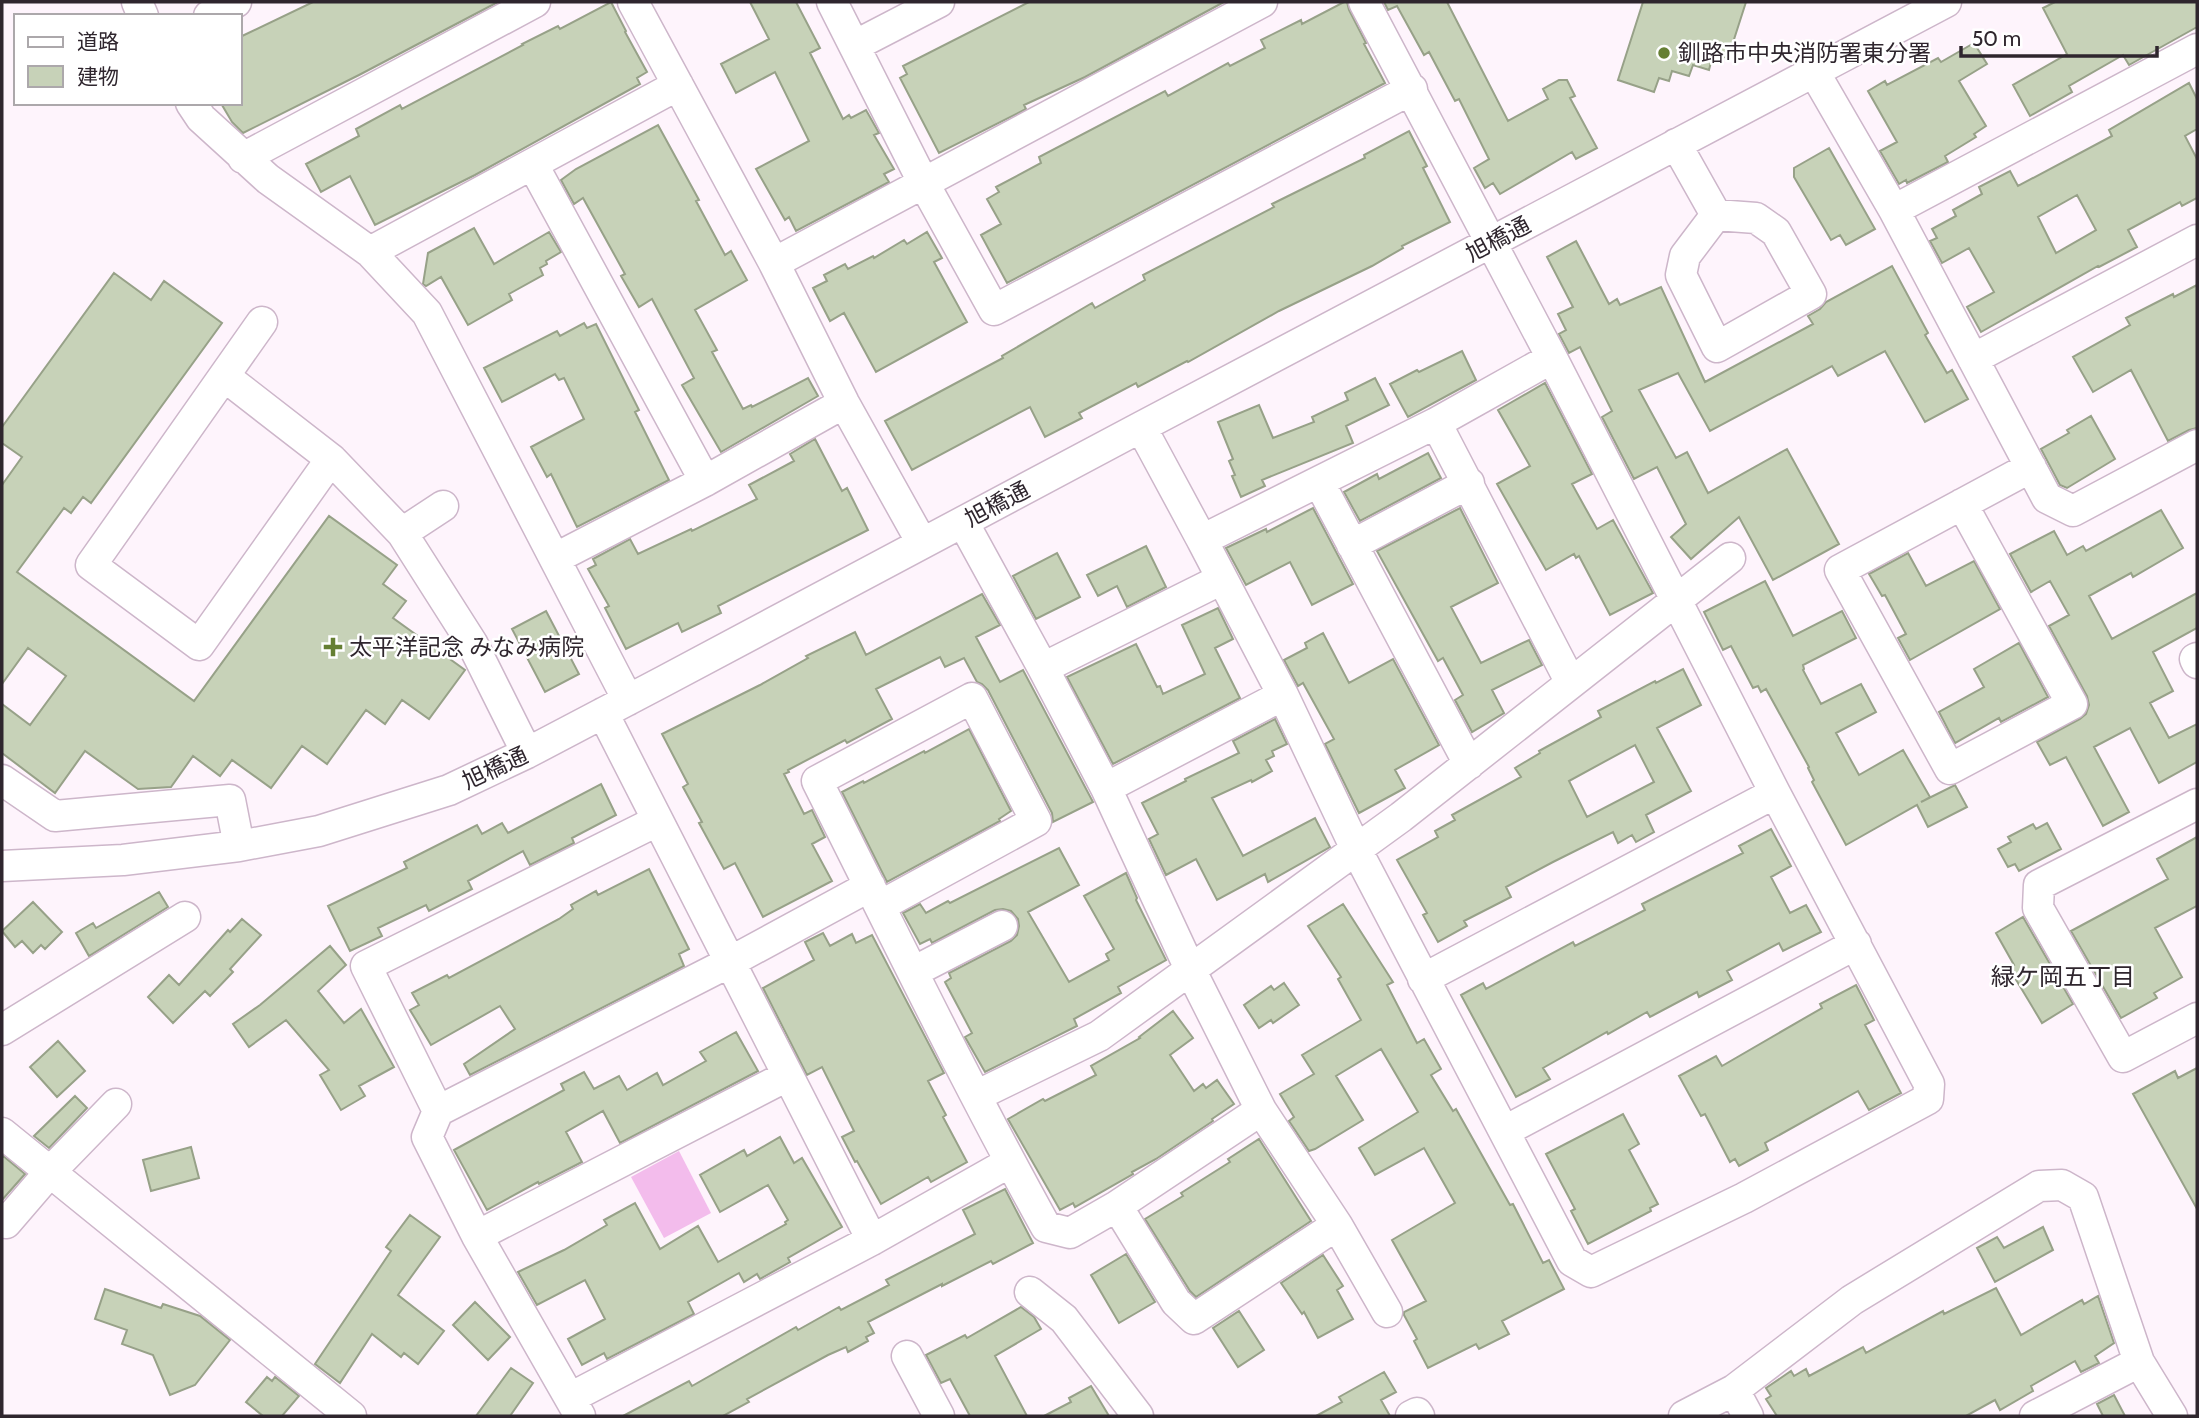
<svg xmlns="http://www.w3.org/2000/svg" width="2199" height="1418" font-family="Cabin,'Noto Sans JP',sans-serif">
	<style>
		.green { fill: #f3bcec }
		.building { fill: #c7d2b8; stroke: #97a188; stroke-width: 2; fill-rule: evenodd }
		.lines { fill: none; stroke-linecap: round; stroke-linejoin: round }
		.minor-casing { stroke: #cdb6ca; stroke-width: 33 }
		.minor { stroke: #fff; stroke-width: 30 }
		.poi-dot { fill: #657f33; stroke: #fff; stroke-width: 2.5 }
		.labels { text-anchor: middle; stroke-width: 5; stroke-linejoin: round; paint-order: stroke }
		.poi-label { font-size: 23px; fill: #2f262e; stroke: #fff; text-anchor: start }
		.street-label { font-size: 23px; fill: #2f262e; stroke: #fff }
		.neighbourhood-label { font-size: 24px; fill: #2f262e; stroke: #fff }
	</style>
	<rect width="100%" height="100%" fill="#fef4fc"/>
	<path class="green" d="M679,1151L711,1213L664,1238L631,1177Z"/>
	<path class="building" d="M313,2H498L359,75L243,133L232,122L222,105L240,103V37Z
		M611,2L626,31L625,32L647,72L637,78L640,84L475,175L375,225L350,176L321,192L306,164L359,136L356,129L400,105L402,109L523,45L522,44L558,26L560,29Z
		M750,2H796L820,48L810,53L843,119L849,115L851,118L866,110L879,133L874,135L894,169L884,174L889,182L796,231L789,217L785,220L756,169L809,141L775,72L736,93L721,64L769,39Z
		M1029,2H1224L1085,77L1024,105L1026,109L939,153L900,78L907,74L903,66Z
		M1344,2H1347L1349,10L1366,43L1364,44L1385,83L1007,283L981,235L1001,224L987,199L999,192L996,187L1041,163L1039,157L1165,91L1168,96L1228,63L1230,66L1265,48L1261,40L1301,20L1302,24Z
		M1384,2H1447L1508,121L1548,99L1543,89L1559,80H1567L1575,96L1570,98L1597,148L1576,159L1572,152L1500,194L1493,183L1485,188L1474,168L1489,159L1459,99L1455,101L1429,52L1424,55L1397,6L1388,10Z
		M1643,2H1746L1728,58L1713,54L1709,70L1693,65L1689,76L1672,71L1669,81L1659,78L1654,92L1618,80Z
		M2055,2H2197V27L2129,65L2123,55L2069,86L2072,92L2030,116L2013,85L2067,54L2043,8Z
		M1974,43L1987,64L1959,81L1986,126L1974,134L1976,137L1945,156L1948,162L1907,183L1906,180L1899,184L1880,151L1897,142L1868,91L1885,81L1887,85L1938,58L1941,62Z
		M2189,83L2197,99V129L2185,136L2197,159V198L2182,206L2180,202L2128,230L2137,247L2099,267L2098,266L1981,332L1967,307L1994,292L1969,248L1942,263L1930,241L1937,238L1932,229L1956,216L1953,210L1982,194L1979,187L2010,171L2018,186L2112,136L2109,130ZM2077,195L2096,230L2056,253L2038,217Z
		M658,125L699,200L696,201L725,255L731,251L747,280L695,310L717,350L712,352L743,409L751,405L752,407L808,378L818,396L721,452L682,385L694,378L652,299L639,307L621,276L625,274L583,198L574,204L561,180L576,169Z
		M1409,131L1427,166L1423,168L1450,222L1402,246L1403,248L1372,266L1279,311L1188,362L1187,361L1138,387L1136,383L1079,413L1082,418L1045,437L1030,407L912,470L885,421L1003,358L1002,356L1092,303L1095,308L1145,280L1143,275L1274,207L1272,204L1365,158L1364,155Z
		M1829,148L1875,229L1846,245L1840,235L1831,240L1794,177V168Z
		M474,228L494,264L549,232L561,252L546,261L547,264L540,268L543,275L509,294L512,300L468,325L441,277L426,286L423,284L428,253Z
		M927,232L942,258L934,262L967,322L876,372L844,313L830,321L813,288L827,281L824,275L845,264L848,269L873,256L874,258L904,240L907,244Z
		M1576,241L1609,304L1617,299L1620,305L1661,287L1705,382L1813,324L1808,316L1820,309L1826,302L1892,266L1928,333L1925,335L1947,373L1952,370L1968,399L1925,422L1885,351L1838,376L1832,366L1710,431L1678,373L1639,390L1676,458L1687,452L1708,493L1787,449L1839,544L1773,580L1739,517L1691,559L1671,537L1686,524L1657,467L1634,479L1602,417L1612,411L1580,347L1569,353L1559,334L1566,330L1558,314L1573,307L1547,257Z
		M114,273L151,300L164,281L222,323L91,503L83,497L71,513L64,508L17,572L194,701L329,516L397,565L383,584L406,601L393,618L465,670L429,719L402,700L385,724L366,710L327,764L302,746L271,788L232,760L220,776L193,756L171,787L138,789L85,751L55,793L2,753V704L30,725L66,676L28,648L2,684V485L22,457L2,443V427Z
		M2197,285V428L2189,430L2168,441L2131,370L2093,392L2073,357L2130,325L2126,318L2173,294L2174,297Z
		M584,323L587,328L596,324L639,410L635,412L669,480L577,527L551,474L547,477L531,447L584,419L564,378L559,380L555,374L502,402L484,368L557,331L560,336Z
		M1462,351L1476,380L1408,417L1390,384L1417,370L1419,372Z
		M1375,378L1389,405L1346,426L1353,443L1262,480L1265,486L1241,497L1232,476L1235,475L1229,461L1233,459L1218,422L1259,405L1273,438L1314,422L1312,417L1348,400L1345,393Z
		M1545,383L1592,474L1572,484L1597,529L1613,520L1653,593L1610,615L1579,556L1576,558L1574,554L1546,570L1497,484L1530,466L1498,410Z
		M2091,416L2115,459L2067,488L2060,485L2041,449L2069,433L2067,430Z
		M815,439L842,491L847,488L868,530L718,606L721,613L682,632L678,623L626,649L605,608L609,606L588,569L596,565L593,559L630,539L638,554L691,529L692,531L757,499L749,485L794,461L790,454Z
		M1428,453L1441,478L1360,521L1344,492L1377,474L1379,479Z
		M1313,508L1353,584L1312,605L1290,562L1246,585L1226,548L1266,529L1267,532Z
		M1460,508L1498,583L1451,607L1481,663L1529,640L1542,665L1492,690L1504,713L1472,732L1455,700L1463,695L1443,658L1438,661L1377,551Z
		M2161,510L2183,548L2133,577L2131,573L2089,596L2112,639L2197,593V628L2153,652L2173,691L2150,703L2169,738L2197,724V762L2159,783L2130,728L2094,747L2129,812L2103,826L2066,757L2050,765L2037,742L2080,719L2086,714L2089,705L2087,696L2049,626L2069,615L2050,581L2031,592L2010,554L2054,531L2067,555L2083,546L2086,551Z
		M1146,546L1166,587L1127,607L1117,586L1098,596L1087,575Z
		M1057,553L1080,597L1036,619L1013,576Z
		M1908,553L1926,586L1974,561L2000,609L1910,660L1898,638L1906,634L1885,595L1882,596L1869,574Z
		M1765,581L1793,636L1842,611L1856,638L1803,665L1804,669L1803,670L1821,704L1861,684L1876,712L1836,733L1859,775L1903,750L1930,797L1921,802L1955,785L1967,807L1928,827L1917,805L1846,845L1812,782L1814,780L1808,768L1809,767L1766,689L1761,692L1758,686L1753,688L1731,646L1723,650L1704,612Z
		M982,594L1000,625L976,637L1000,682L1023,670L1093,802L1053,822L1052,813L988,690L982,684L977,682L964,658L945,667L940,657L876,689L892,719L847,743L845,740L788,770L789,772L784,774L804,814L812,810L824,835L825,837L812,844L832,881L763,917L735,863L724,869L699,823L702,822L683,787L688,784L662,734L760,685L808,658L806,656L855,632L866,655Z
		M1218,608L1233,639L1215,648L1240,698L1113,764L1067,677L1136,644L1157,687L1160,686L1163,694L1205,674L1182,625Z
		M546,611L579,674L545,692L512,629Z
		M1323,633L1349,683L1393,659L1439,745L1395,770L1405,788L1359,813L1325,744L1334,739L1303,683L1298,686L1284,660L1307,648L1305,643Z
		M2019,643L2048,697L2001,722L1999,718L1955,743L1939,712L1984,687L1974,669Z
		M1683,669L1701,705L1657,728L1691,791L1646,815L1654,832L1636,842L1632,835L1618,843L1613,832L1553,862L1506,887L1511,897L1464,921L1467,926L1438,942L1423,915L1427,913L1397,860L1438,837L1435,831L1455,820L1452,815L1521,777L1515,768L1540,753L1539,751L1601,717L1598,711L1655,681L1656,683ZM1635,745L1654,782L1587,817L1569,781Z
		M1275,719L1287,744L1272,751L1274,756L1266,760L1272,771L1252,782L1251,780L1212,798L1243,856L1315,818L1330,847L1268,882L1265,874L1217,900L1196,859L1166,875L1149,839L1158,834L1142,803L1186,781L1185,779L1239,753L1233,741Z
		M969,729L1011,811L999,819L1000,821L887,882L842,792L863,781L864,783L924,751L925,753Z
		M601,784L616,815L572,838L574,843L530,865L523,851L468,881L472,889L429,911L426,905L378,928L382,936L350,951L328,906L407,868L404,862L477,825L482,834L502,823L508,833Z
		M2047,823L2061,849L2019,871L2015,864L2008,867L1998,849L2011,842L2008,837L2033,824L2036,829Z
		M1771,829L1791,866L1771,877L1790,913L1806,905L1821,932L1783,951L1779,943L1727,971L1732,980L1699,997L1697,992L1650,1017L1647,1012L1608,1034L1607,1032L1543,1068L1550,1079L1516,1097L1461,995L1483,983L1486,989L1573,942L1575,946L1645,910L1642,904L1743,853L1739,846Z
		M2197,837V906L2155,928L2182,977L2154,993L2157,998L2121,1018L2071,931L2168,879L2157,859Z
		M1059,848L1079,885L1028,912L1069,982L1109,960L1106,954L1114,949L1084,896L1126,873L1137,898L1136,900L1166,960L1118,987L1121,993L1074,1019L1077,1026L985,1072L965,1037L972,1033L945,982L951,978L949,973L1011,941L1017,935L1019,926L1018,919L1011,911L1003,909L995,910L932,943L930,939L920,944L903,913L920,904L926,913L948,901L950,903Z
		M649,869L689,949L679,954L684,966L470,1075L464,1064L515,1029L500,1006L431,1045L410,1010L419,1005L412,993L447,975L449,978L559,919L573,909L571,905L596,891L598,895Z
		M159,892L168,907L89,956L76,933L93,923L96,928Z
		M33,902L62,932L45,949L41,945L33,953L22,941L15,947L2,931Z
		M1343,904L1393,982L1387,985L1417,1043L1424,1039L1441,1069L1431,1075L1453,1111L1456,1109L1510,1205L1513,1204L1543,1263L1549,1260L1564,1289L1502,1321L1509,1334L1479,1349L1476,1344L1428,1368L1414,1341L1417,1339L1404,1315V1312L1426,1301L1392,1240L1455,1203L1424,1148L1375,1175L1359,1148L1418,1112L1381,1049L1336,1076L1363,1120L1315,1149L1309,1151L1289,1121L1294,1117L1280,1094L1314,1074L1302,1055L1361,1020L1338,979L1341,977L1308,926Z
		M2023,917L2073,1004L2042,1023L2009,968L2014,965L1996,933Z
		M242,919L261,935L230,969L233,972L210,996L205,991L173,1023L148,997L169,975L179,985L228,930L230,932Z
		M823,933L830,946L852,934L856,943L872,935L944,1073L928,1081L946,1115L943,1117L967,1162L931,1182L928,1177L881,1204L857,1161L855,1162L842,1137L854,1131L822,1067L807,1075L763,988L814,960L805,942Z
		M330,946L346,965L318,991L344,1023L361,1009L394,1067L359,1086L365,1096L341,1110L320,1075L329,1070L286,1020L249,1047L233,1024L260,1005Z
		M1284,983L1299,1005L1273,1023L1271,1020L1259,1028L1244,1005L1271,986L1274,990Z
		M1856,985L1874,1020L1865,1025L1901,1093L1869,1110L1858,1091L1765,1143L1768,1150L1739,1166L1735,1159L1730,1162L1705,1114L1701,1116L1679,1076L1716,1056L1722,1066L1822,1008L1820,1004Z
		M1173,1011L1193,1038L1170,1055L1194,1091L1203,1084L1206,1088L1217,1080L1234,1104L1212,1119L1213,1121L1156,1159L1132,1172L1133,1174L1075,1207L1073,1203L1060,1210L1008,1119L1043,1099L1045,1101L1096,1075L1091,1066L1140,1038L1139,1037Z
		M736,1032L758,1071L620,1143L603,1111L566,1132L582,1162L539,1184L538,1182L487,1210L454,1150L564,1090L561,1084L584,1072L594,1089L619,1076L627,1090L657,1073L663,1085L706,1061L700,1052Z
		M58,1041L85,1071L57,1097L30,1067Z
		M2197,1068V1209L2133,1094L2175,1071L2178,1078Z
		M75,1096L87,1108L49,1148L34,1136Z
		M1623,1114L1639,1144L1629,1150L1658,1204L1650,1208L1651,1211L1588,1244L1571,1211L1575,1209L1546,1154Z
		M780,1137L794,1163L802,1158L842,1227L788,1258L790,1262L760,1279L757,1274L744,1282L739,1273L688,1302L694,1314L607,1359L604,1353L582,1365L568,1339L605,1319L585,1280L537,1305L518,1272L564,1250L607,1225L604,1220L635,1203L660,1249L698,1226L718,1262L786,1224L785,1222L788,1220L768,1185L720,1212L700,1175L744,1150L747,1156Z
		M1259,1139L1311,1221L1196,1297L1190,1291L1145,1219L1183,1196L1181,1193L1230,1162L1228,1159Z
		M191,1147L199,1178L151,1191L143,1160Z
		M2,1155L25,1174L2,1200Z
		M1005,1189L1033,1243L993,1264L991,1261L942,1286V1284L868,1322L874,1333L866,1337L868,1341L848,1352L846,1347L828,1355L747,1399L749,1402L723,1416H623L689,1381L692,1386L796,1327L798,1330L839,1307L841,1310L889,1285L886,1280L975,1234L963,1210Z
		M410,1215L440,1237L398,1295L444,1331L418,1364L404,1353L401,1357L372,1334L340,1383L315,1364L391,1251L386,1247Z
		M2043,1227L2053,1250L1995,1282L1977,1248L1997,1237L2004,1248Z
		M1126,1254L1155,1302L1119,1323L1091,1275Z
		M1323,1255L1343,1286L1337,1290L1353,1319L1318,1338L1304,1312L1302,1314L1281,1283Z
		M1996,1288L2021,1335L2082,1300L2084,1304L2098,1296L2114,1343L2095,1356L2099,1363L2081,1372L2075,1361L2031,1386L2033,1391L2000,1410L1995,1400L1966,1416H1777L1766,1399L1771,1396L1766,1388L1791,1371L1794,1376L1806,1369L1809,1376L1863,1347L1866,1353L1943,1311L1944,1314Z
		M105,1289L161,1308L163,1304L200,1316L230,1340L195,1385L170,1395L153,1355L122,1344L127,1330L95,1319Z
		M475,1302L510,1337L488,1360L453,1325Z
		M1021,1307L1034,1317L1041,1329L995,1356L1027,1416H970L950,1379L941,1383L926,1355L965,1335L967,1338Z
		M1239,1311L1264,1350L1238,1367L1213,1328Z
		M511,1368L533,1383L510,1416H476Z
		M1384,1372L1396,1392L1381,1400L1390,1416H1316L1342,1402L1339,1397Z
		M267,1377L272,1381L275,1377L299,1396L282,1416H263L246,1402Z
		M1091,1386L1109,1416H1044L1071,1402L1069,1398Z
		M2114,1395L2125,1416H2103L2097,1404Z"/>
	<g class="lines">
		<g class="minor-casing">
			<path id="minor" d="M137,2L143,16
				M633,2L774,263L844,403L922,543
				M832,2L923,182L994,310L1412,89
				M1364,2L1552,358L1775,793L1929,1084L1928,1099L1744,1198L1591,1272L1572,1261L1356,849L1283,695L1202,540L1436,423L1571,683
				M209,16L236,2
				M856,45L939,2
				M1813,70L1894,210L2047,498L2073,511L2197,445
				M191,103L201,118L268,179L370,252L427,313L628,700
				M1676,144L1716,215
				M243,158L535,2
				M533,165L705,481
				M1894,210L2197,49
				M1716,215L1756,218L1776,232L1811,294L1717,347L1681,275L1685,256Z
				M370,252L678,85
				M774,263L1262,2
				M1973,359L2197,240
				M224,376L262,322
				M1436,423L1552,358
				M1141,427L1202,540
				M331,459L199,645L91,565L224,376L331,459L402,533L472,643L527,753
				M1319,482L1469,764
				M1962,504L2072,704L1950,769L1840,570L2031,467
				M963,522L1043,668
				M402,533L443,506
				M1352,545L1469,483
				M556,558L705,481L844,403
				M1222,579L1043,668L1106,788L1190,969L1261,1110L1337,1225L1387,1312
				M2197,658L2195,659L2197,663
				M603,713L872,1240
				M2,780L55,816L230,800L239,846
				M1106,788L1283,695
				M2197,804L2039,885L2038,908L2123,1057L2197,1018
				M2,866L123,860L239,846L319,831L449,790L527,753L664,681L1141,427L1946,2
				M880,906L1036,821L972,698L817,781C892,930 965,1081 1046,1227L1070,1233L1117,1206L1261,1110
				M913,972L1002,926
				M1423,979L1775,793
				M2,1030L185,917
				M976,1096L1099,1036L1401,817L1730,558
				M438,1111L730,962L870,886
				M1505,1131L1856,944
				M2,1133L351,1416
				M1117,1206L1176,1302L1194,1319L1337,1225
				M6,1223L49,1173L116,1104
				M477,1236L787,1076
				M1030,1292L1064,1319L1138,1416
				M907,1356L939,1416
				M1734,1390L1748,1416
				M570,1398L872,1240L1010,1162
				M580,1416L477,1236L427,1137L438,1111L366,966L657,821
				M1411,1416L1417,1413L1419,1416
				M1684,1416L1734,1390L1852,1300L2039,1186L2062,1185L2083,1197L2139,1362L2172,1416
				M2035,1416L2139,1362"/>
		</g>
		<use href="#minor" class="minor"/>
	</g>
	<g class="poi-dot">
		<circle cx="1664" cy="53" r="7"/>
		<path d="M329.5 636.5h7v7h7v7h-7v7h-7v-7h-7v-7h7z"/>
	</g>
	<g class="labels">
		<g class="poi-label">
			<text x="1678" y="61">釧路市中央消防署東分署</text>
			<text x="349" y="655">太平洋記念 みなみ病院</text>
		</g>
		<g class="street-label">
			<text transform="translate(1498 239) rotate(-28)" y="8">旭橋通</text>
			<text transform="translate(997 504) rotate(-28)" y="8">旭橋通</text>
			<text transform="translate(495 768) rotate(-25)" y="8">旭橋通</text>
		</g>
		<g class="neighbourhood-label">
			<text x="2063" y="985">緑ケ岡五丁目</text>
		</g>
	</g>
	<rect width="2199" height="1418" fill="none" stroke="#2f262e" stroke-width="7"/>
	<rect x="14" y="14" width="228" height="91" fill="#ffffff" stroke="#aca8ab" stroke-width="2"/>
	<rect x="28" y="37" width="35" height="10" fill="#ffffff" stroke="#aca8ab" stroke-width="2"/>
	<text x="77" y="49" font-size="21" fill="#2f262e">道路</text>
	<rect x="28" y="66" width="35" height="21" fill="#c7d2b8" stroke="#aca8ab" stroke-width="2"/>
	<text x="77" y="84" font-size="21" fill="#2f262e">建物</text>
	<path d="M1961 46v10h196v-10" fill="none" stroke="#2f262e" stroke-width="3.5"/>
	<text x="1972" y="46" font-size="21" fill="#2f262e" stroke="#ffffff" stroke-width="5" paint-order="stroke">50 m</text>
</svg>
